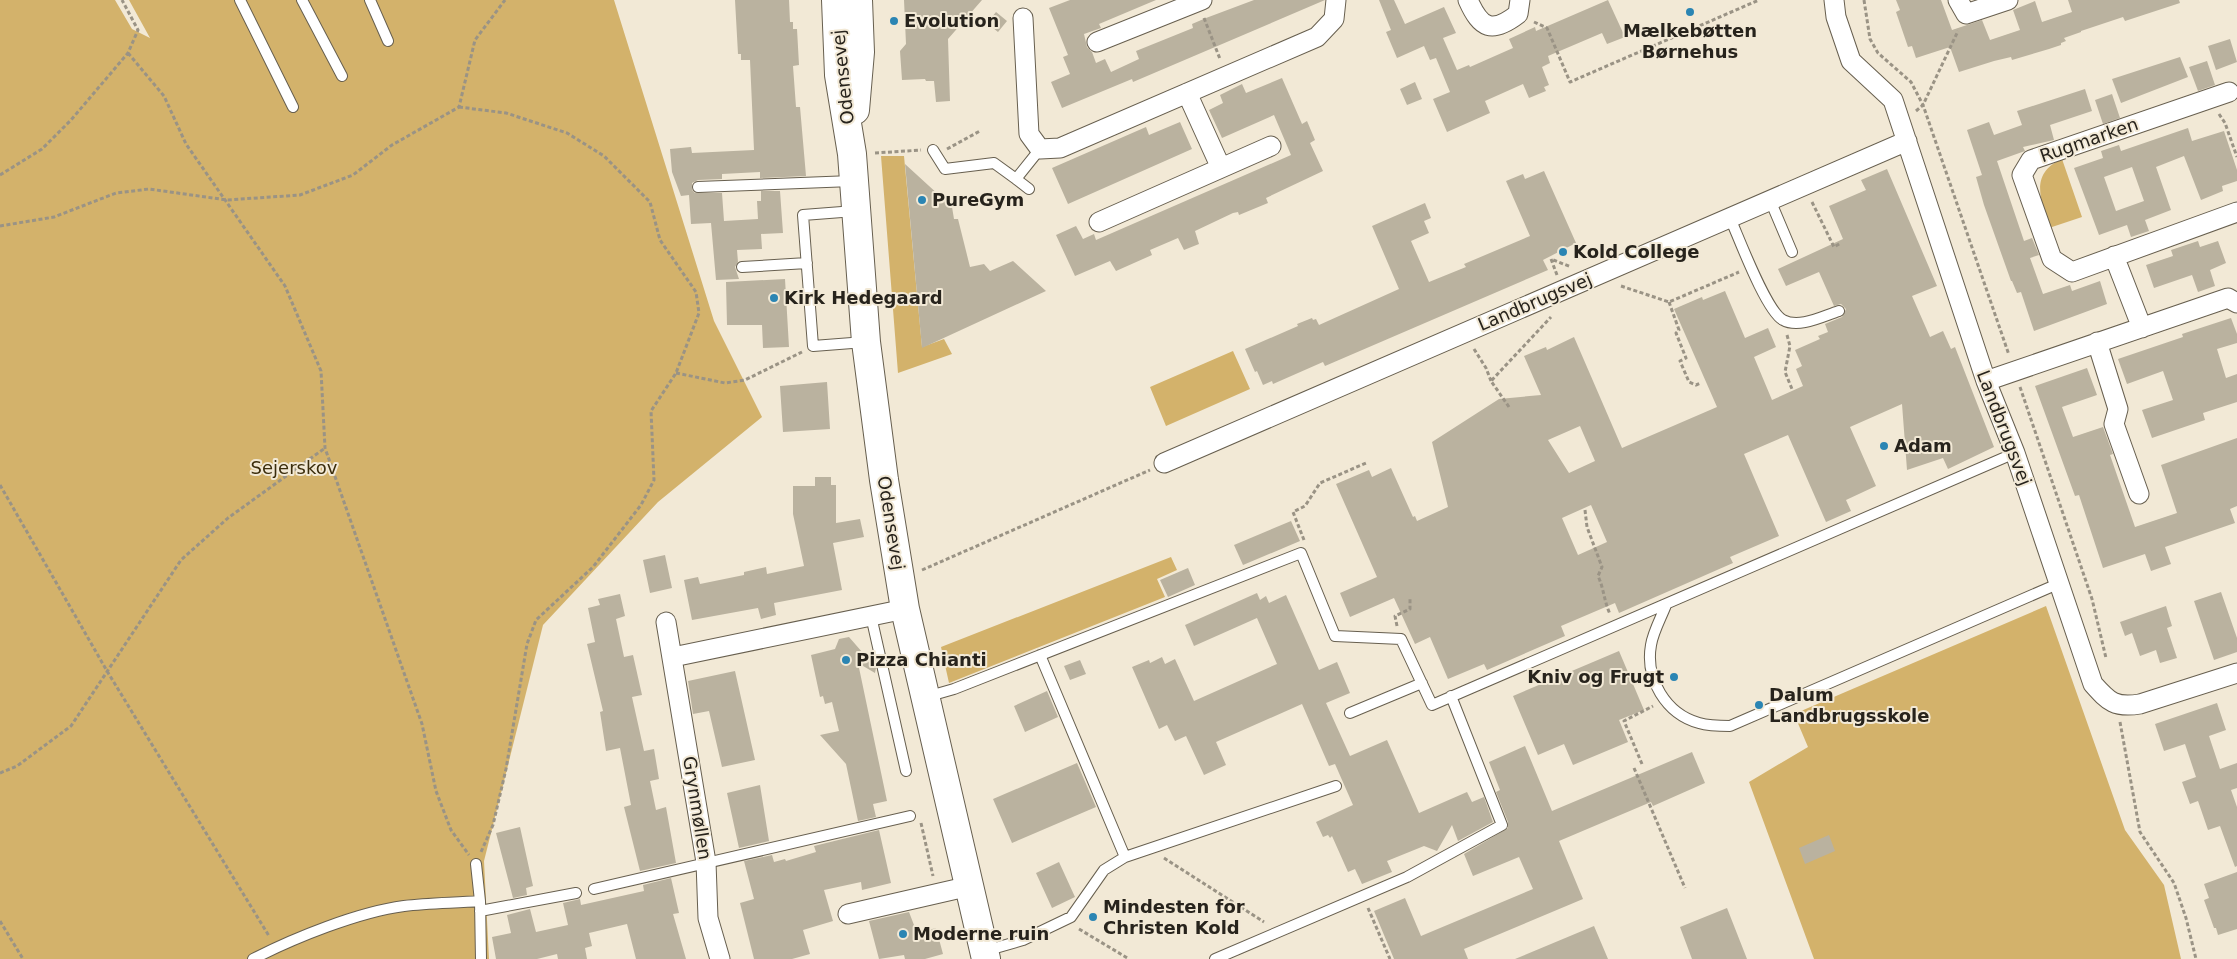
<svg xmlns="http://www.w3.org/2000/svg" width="2237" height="959" font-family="'DejaVu Sans',sans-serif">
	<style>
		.green { fill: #d3b26b }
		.building { fill: #bab29f; fill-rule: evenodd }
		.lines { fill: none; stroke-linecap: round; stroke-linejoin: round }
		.service-casing { stroke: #675f4f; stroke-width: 12 }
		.minor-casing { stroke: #675f4f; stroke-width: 21 }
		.secondary-casing { stroke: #675f4f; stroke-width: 30 }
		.path { stroke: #9a9385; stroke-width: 3; stroke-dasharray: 4 2.5; stroke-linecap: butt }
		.service { stroke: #fff; stroke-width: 10 }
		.minor { stroke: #fff; stroke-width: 19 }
		.secondary { stroke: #fff; stroke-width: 28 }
		.poi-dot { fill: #2b85b3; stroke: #f2e9d6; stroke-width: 2 }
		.labels { text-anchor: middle; stroke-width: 4; stroke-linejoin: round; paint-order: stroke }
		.poi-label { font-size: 18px; font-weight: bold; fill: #27231c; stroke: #f2e9d6; text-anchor: start }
		.street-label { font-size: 18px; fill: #27231c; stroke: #f2e9d6 }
		.park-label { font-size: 18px; fill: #3b2d0c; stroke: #f2e9d6 }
	</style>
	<rect width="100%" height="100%" fill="#f2e9d6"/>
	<path class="green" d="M0,0H115L132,29L150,38L129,0H614L714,321L762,417L658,502L543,625L484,861L489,959H0Z
		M881,156H904L922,347L944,339L952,354L898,373Z
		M2062,159L2082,217L2049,228C2042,201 2028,174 2062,159Z
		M1233,351L1250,389L1166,426L1150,387Z
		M1171,557L1177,570L1157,579L1165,597L949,683L941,647Z
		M2046,606L2125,830L2164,885L2181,959H1814L1749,782L1808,747L1794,714Z"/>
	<path class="building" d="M735,0H789L790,22H793V29H797L799,65L793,66L796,107H800L806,176L760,178V172L722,174V179L698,180L692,183V190L695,193H722L724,221L758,219L757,201H761V191H780L783,233L761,234L762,249L737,250L738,262L735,267L739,279L716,280L711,223L691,224L689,195L681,196L672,172L670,149L691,147L692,153L754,150L750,60H741V54H738Z
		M904,0H982L948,39L950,101L936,102L934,81H926L925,79L902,80L900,51L906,44Z
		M1070,0H1156L1099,24L1101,28L1084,34L1087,47L1092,52L1096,63L1105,59L1111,72L1139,59L1136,51L1193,28L1192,24L1206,18L1254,0H1325L1133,82L1132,79L1062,108L1051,82L1070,74L1063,57L1068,55L1049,8Z
		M1379,0H1394L1405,24L1444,7L1456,33L1443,38L1457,70L1469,65L1470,67L1513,48L1509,39L1535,27L1536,31L1608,0L1625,37L1607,44L1602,33L1548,56L1550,63L1542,67L1549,85L1544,87L1546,91L1529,98L1523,84L1485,101L1490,113L1447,132L1433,99L1450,92L1436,58L1430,60L1424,46L1397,58L1386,32L1391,30Z
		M1896,0H1941L1952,30L1982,20L1990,40L2020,30L2013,10L2035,1L2042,22L2072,12L2068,0H2179L2180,3L2125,21L2123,17L2081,31V32L2064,38L2066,41L2061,43V45L2049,49L2012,60L2011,57L1994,61L1959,72L1950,47L1916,58L1912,46L1908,47L1896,12L1900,10Z
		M996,12L1007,21L998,32L987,23Z
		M2230,39L2237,62L2216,70L2208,46Z
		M2180,57L2188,77L2121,103L2112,79Z
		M2207,61L2215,85L2198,91L2189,67Z
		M1282,78L1302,124L1307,121L1315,140L1310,143L1323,171L1266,198L1268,203L1239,215L1238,212L1233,213L1195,231L1199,244L1184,250L1178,238L1150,250L1152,255L1116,271L1110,261L1075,276L1056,235L1076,226L1083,239L1094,234L1096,240L1291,155L1274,115L1222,138L1209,110L1223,103L1220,95L1242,84L1246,93Z
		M1415,82L1422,99L1407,105L1400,89Z
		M2085,89L2092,111L2050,125L2054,140L2023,147L2025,151L1997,161L2024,241L2032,238L2039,255L2030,258L2043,294L2070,285L2072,291L2100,281L2107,304L2034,331L2021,292L2017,293L2012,281H2011L1984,205L1976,177L1982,175L1967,130L1989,122L1994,135L2022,125L2017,111Z
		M2112,94L2120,118L2103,124L2095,100Z
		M1180,122L1192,149L1068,204L1052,168L1146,127L1149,135Z
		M2188,128L2192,141L2224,131L2237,170V181L2222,186L2223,191L2201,200L2184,156L2156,167L2171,210L2145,220L2149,231L2131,237L2127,225L2099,235L2074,168L2103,158L2101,151L2119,145L2121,151ZM2132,167L2144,201L2116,211L2104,177Z
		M905,164L952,207L954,219H958L970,267L984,264L990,271L1013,261L1046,291L922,348Z
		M1887,169L1937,286L1912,296L1930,337L1943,331L1951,349L1955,347L1994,447L1948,469L1943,458L1907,470L1902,404L1850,427L1876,486L1846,500L1851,511L1826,522L1788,435L1744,454L1779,536L1730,557L1733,563L1619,613L1615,603L1561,626L1565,636L1487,670L1484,664L1448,679L1430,637L1415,644L1394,598L1350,617L1340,593L1377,577L1336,484L1369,470L1372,477L1391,468L1413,517L1415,516L1417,521L1448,507L1432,442L1499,399L1541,395L1524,356L1546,347L1547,350L1574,337L1622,448L1717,407L1674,309L1702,297L1703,300L1725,291L1745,338L1768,328L1776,347L1754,357L1772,400L1803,386L1796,369L1802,366L1795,350L1820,339L1818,336L1828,332L1825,324L1842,317L1846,309L1841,304L1834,306L1819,272L1786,286L1778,269L1843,239L1829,206L1866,190L1861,180ZM1580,426L1595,461L1569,473L1548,440ZM1591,505L1607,542L1578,555L1562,518Z
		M1544,171L1576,243L1543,260L1548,270L1325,366L1323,362L1273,384L1272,381L1263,385L1257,371L1255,372L1245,349L1298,326L1297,324L1312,318L1313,320L1316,319L1319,325L1399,289L1372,226L1425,203L1431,218L1424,221L1429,233L1411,241L1429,282L1466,267L1464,264L1530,236L1506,181L1523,174L1525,179Z
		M2198,241L2200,247L2218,241L2226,263L2210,270L2215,286L2198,292L2192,275L2154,288L2146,265L2173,256L2171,250Z
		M785,279L789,347L763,348L762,325H727L726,282Z
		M2231,318L2237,334V343L2217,349L2226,378L2237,374V402L2203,413L2205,420L2152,438L2142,410L2173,400L2163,371L2127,384L2118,359L2183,337L2182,334Z
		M2087,368L2097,395L2062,407L2073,437L2103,427L2113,454L2110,455L2135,527L2177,513L2161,465L2237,438V506L2230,509L2235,523L2165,547L2171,564L2151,571L2145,554L2103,568L2079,495L2075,496L2035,386Z
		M827,382L830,429L783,432L780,386Z
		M815,477H831V485H836V523L860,519L864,537L833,543L842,590L774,603L776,615L761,619L758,608L692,620L684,580L698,577L700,584L744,575V572L766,567L767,574L804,566L793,514V486H815Z
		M1291,521L1300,541L1243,565L1234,545Z
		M665,555L672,588L650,593L643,560Z
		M1188,568L1195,585L1168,597L1160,580Z
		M2221,592L2237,638V652L2214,660L2194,601Z
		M1257,593L1260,600L1266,596L1269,603L1286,595L1319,670L1337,662L1350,693L1326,703L1350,756L1387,740L1419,813L1467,792L1472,802L1484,797L1493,822L1458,841L1452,825L1437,851L1424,846L1387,861L1392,872L1362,884L1355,869L1348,872L1332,836L1330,838L1328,835L1323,837L1316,822L1353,805L1335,764L1329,766L1302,704L1216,742L1226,765L1204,775L1186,736L1175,741L1167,725L1159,729L1132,667L1149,660L1150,663L1162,657L1165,664L1175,659L1194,701L1277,664L1257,618L1194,646L1185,625Z
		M620,594L625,616L616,619L624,657L633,655L642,695L632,697L644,751L654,749L659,779L650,781L656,810L666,807L676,863L640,871L624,807L631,805L620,748L606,751L600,712L603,711L587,644L595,642L588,608L600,605L598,599Z
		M2166,606L2172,626L2167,628L2177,658L2160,663L2156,650L2140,656L2132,633L2125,636L2120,622Z
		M849,637L876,668L875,673L858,663L887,801L873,804L876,817L858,821L846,764L820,735L839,731L832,702L825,704L823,696L820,697L811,655L835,649L839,639Z
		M1619,651L1644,710L1619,720L1628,742L1573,765L1564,744L1538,755L1513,696Z
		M1080,660L1086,674L1070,680L1064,666Z
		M735,671L755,760L722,767L709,711L693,714L688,681Z
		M1047,691L1058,717L1025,732L1014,706Z
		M2217,703L2226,730L2209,736L2220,769L2237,763V788L2231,790L2237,807V866L2235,867L2220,826L2208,830L2198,801L2190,804L2182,782L2196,777L2185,744L2164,751L2155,724Z
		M1525,746L1552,811L1692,752L1705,783L1653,806L1651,802L1559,841L1583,899L1464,949L1468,959H1394L1374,911L1405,898L1421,936L1533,889L1519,857L1473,876L1464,854L1508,828V822L1496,792L1500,790L1489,762Z
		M1077,763L1096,807L1012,843L993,799Z
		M760,785L769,841L739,848L727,793Z
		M520,827L533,886L526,888L527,895L513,898L496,833Z
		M879,830L891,883L862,890L861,882L824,890L833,921L803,930L810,954L792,959H754L740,903L754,899L744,861L772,855L774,862L785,859L786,861L816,852L814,846Z
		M1829,835L1835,851L1805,864L1799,848Z
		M1059,862L1075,897L1052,908L1036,873Z
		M2237,872V929L2218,935L2216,928H2214L2204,900L2209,898L2204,884Z
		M671,878L679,913L673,914L686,959H636L627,924L589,933L592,946L585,948L587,959H558L557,954L537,959H496L492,937L511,933L507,915L530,909L536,932L568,925L563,903L580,899L581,905L644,891L643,885Z
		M1727,908L1747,959H1692L1680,927Z
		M909,912L917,933L936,928L943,954L925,959H905L904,955L879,959L869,921Z
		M1594,926L1608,959H1515Z"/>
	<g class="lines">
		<g class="service-casing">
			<path id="service" d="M240,0L293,107
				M302,0L342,76
				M370,0L388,41
				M933,150L945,169L994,163L1016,179
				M698,187L852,181
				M1029,189L1016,179L1040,149
				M1770,200L1792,252
				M855,211L803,215L813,346L865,342
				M1730,218C1739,238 1766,311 1783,320C1799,329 1823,316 1839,311
				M742,267L807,263
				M1666,605C1661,618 1653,632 1651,645C1645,679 1666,714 1699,723C1709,726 1720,726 1730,726L2060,583
				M871,616L906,771
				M1040,655L1125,857L1336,786
				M926,697L954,689L1301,553L1335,636L1401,639L1432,705L2015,453
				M1350,713L1422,683
				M476,864L480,901L481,959
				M594,889L910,816
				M480,911L576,893
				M985,951L1023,940L1071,917L1104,870L1125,857
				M253,959C294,938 358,912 404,906C429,903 455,903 480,901
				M1215,959L1407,877L1502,825L1451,696"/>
		</g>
		<g class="minor-casing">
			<path id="minor" d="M1468,0C1481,29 1492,34 1518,14L1520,0
				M1834,0L1836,17L1851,61L1893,100L1986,381L2015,453L2093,684C2109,702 2115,708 2140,704L2237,673
				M1958,0L1966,14L2008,0
				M1023,18L1029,134L1040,149L1060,148L1317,37L1334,19L1336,0
				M1097,42L1202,0
				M2229,92L2031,160L2022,175L2052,259L2072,272L2237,212
				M1187,93L1221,168
				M1099,222L1271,146
				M2114,256L2142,328
				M2097,342L2118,409L2114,424L2139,494
				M1986,381L2228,298L2237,303
				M1164,463L1907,141
				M666,622L706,862L708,918L720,959
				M673,657L905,609
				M848,914L970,886"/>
		</g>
		<g class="secondary-casing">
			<path id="secondary" d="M836,0L839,75L852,154L866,342L884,480L905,609L986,959
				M855,110L860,52L858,0"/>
		</g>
		<path class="path" d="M1864,0L1870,39L1878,53L1911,82L1923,105L2009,355
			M1204,18L1220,59
			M1534,22L1547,28L1570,82L1759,0
			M128,53L164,96L186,144L285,286L321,371L325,448L422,724L436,791L451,830L469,855
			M459,107L506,113L567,133L604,156L650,202L660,240L696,292L699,313L676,373L651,411L654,480L641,505L593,567L536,620L527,644L506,769L493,825L481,852
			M1916,111L1923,105L1958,31
			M2219,114L2225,123L2237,157
			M947,149L980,131
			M875,153L921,150
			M0,175L42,149L71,120L128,53L138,30L122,0
			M1812,202L1834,247L1841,243
			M0,226L54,217L116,193L149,189L227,200L300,195L353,175L392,145L459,107L475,40L505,0
			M1557,275L1551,259L1571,267
			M1621,286L1669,302L1739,272
			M1669,302L1679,330L1676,333L1686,358L1680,361L1689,382L1696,385L1701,383
			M1787,335L1790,346L1785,372L1792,389
			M1474,349L1486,368L1491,381
			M676,373L725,383L745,380L802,352
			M2020,387L2092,599L2106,658
			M1509,407L1491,381L1551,317
			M0,485L107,671L269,936
			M1585,510L1587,527L1602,567L1598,576C1604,589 1604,601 1610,614
			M1304,540L1293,512L1305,506L1320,483L1366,463
			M922,570L1150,470
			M1397,626L1395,616L1410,609V599
			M2120,722L2140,832L2174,883L2186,918L2196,959
			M1642,764L1624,721L1653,706
			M1634,768L1685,888
			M0,773L17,766L71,726L181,560L228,518L325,448
			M921,823L933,876
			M1164,858L1264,922
			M1368,908L1390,959
			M0,921L23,959
			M1079,929L1129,959"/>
		<use href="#service" class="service"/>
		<use href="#minor" class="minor"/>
		<use href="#secondary" class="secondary"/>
	</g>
	<g class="poi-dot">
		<circle cx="1690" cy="12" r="5"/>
		<circle cx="894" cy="21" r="5"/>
		<circle cx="922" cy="200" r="5"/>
		<circle cx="1563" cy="252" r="5"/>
		<circle cx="774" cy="298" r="5"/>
		<circle cx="1884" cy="446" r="5"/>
		<circle cx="846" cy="660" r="5"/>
		<circle cx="1674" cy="677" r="5"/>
		<circle cx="1759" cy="705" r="5"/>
		<circle cx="1093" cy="917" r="5"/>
		<circle cx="903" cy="934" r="5"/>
	</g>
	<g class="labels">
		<g class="poi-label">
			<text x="904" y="27">Evolution</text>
			<text x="1690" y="37" text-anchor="middle">Mælkebøtten<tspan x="1690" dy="21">Børnehus</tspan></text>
			<text x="932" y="206">PureGym</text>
			<text x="1573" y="258">Kold College</text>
			<text x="784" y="304">Kirk Hedegaard</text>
			<text x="1894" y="452">Adam</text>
			<text x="856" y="666">Pizza Chianti</text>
			<text x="1664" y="683" text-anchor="end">Kniv og Frugt</text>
			<text x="1769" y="701">Dalum<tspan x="1769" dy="21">Landbrugsskole</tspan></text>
			<text x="1103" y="913">Mindesten for<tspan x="1103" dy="21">Christen Kold</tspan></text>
			<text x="913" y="940">Moderne ruin</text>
		</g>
		<g class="street-label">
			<text transform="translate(843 77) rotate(-96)" y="6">Odensevej</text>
			<text transform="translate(2089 140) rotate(-19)" y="6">Rugmarken</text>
			<text transform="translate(1535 302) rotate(-23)" y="6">Landbrugsvej</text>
			<text transform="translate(2004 428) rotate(69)" y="6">Landbrugsvej</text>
			<text transform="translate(891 523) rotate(81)" y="6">Odensevej</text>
			<text transform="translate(697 808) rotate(81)" y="6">Grynmøllen</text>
		</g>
		<g class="park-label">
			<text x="294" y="474">Sejerskov</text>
		</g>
	</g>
</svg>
